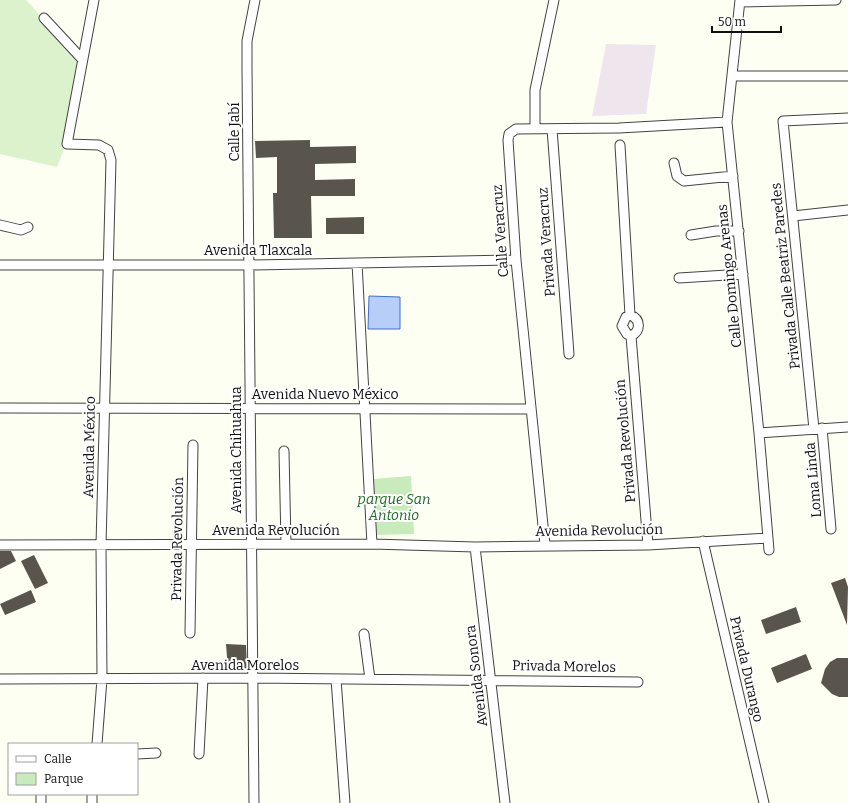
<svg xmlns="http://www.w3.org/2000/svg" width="848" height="803" font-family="Bitter,serif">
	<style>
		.industrial { fill: #eee5ed }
		.green { fill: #c7ebbb }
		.pitch { fill: #dbf2cd }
		.water { fill: #b6cef8; stroke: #3c6ed0 }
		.building { fill: #59544c }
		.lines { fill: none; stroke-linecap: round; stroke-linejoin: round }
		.street-casing { stroke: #434343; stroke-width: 11 }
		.street { stroke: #fff; stroke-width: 9 }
		.labels { text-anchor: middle; stroke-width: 4; stroke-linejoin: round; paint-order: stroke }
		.street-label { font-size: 14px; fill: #101010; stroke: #fff }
		.park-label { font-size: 14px; font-style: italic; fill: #1e6a22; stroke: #fff }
	</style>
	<rect width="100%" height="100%" fill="#fefff3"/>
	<path class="industrial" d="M606,44L656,45L646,114L592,116Z"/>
	<path class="green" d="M411,476L414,534L375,535L373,479Z"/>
	<path class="pitch" d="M0,0H26L81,59L66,144L57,167L0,154Z"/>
	<path class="water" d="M369,296L400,297V329H368Z"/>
	<path class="building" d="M310,140V147L356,146V163L315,164V180L355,179V196H311L312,238H274L273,193H277V157L256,158L255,141Z
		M364,217V234H326V218Z
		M0,551H11L16,561L0,569Z
		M34,555L48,583L35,589L21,561Z
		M845,578L848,587L847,625L831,583Z
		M31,590L36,602L5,615L0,604Z
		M796,607L801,622L766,634L761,620Z
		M226,644L246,645L247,669L228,670Z
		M806,654L812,669L777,683L771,668Z
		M837,658H848V697H839L832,694L821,683L825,669L830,662Z"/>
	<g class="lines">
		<g class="street-casing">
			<path id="street" d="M94,0L67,144L99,145L108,150L111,160L101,545L102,679L97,744
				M740,0L727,122L759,433L769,550
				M740,2L836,0
				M44,18L82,59
				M732,76H848
				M535,129V90L554,0
				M552,129L569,354
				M620,145L630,315
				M674,163L677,176L684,181L733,176
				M793,216L848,210
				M0,225L21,230L28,227
				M691,235L716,231H739
				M357,263L372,544
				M0,265H249L516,260
				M679,278L743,274
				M630,315L626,317L622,326L627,334L631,336
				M630,315C641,319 641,331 631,336
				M631,336L648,545
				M0,408L530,409
				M822,428L831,529
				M814,429L783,121L848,118
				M759,433L848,427
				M284,451L286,544
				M703,541L764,803
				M0,545L372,544L475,547L648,545L767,538
				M545,545L516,260L508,140L509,134L516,129L619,128L727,122
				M475,547L505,803
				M190,633L193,445
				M364,634L370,679
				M0,679L251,678L638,682
				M336,679L345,803
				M137,754L156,753
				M199,754L203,678
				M41,794V803
				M92,803V794
				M254,803L247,68V41L255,0"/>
		</g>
		<use href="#street" class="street"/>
	</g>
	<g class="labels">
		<g class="street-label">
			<text transform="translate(234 132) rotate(-90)" y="5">Calle Jabí</text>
			<text transform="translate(500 231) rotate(-94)" y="5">Calle Veracruz</text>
			<text transform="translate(546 242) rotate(-94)" y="5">Privada Veracruz</text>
			<text x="258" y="255">Avenida Tlaxcala</text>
			<text transform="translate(729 276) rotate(-96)" y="5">Calle Domingo Arenas</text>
			<text transform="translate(785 276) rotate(-96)" y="5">Privada Calle Beatriz Paredes</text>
			<text x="325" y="399">Avenida Nuevo México</text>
			<text transform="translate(625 441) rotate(-95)" y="5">Privada Revolución</text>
			<text transform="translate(89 447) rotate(-89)" y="5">Avenida México</text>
			<text transform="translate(236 450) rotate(-90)" y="5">Avenida Chihuahua</text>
			<text transform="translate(813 480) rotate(-95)" y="5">Loma Linda</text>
			<text x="276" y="535">Avenida Revolución</text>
			<text transform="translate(599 530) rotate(-1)" y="5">Avenida Revolución</text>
			<text transform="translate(177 539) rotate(-89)" y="5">Privada Revolución</text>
			<text x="245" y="670">Avenida Morelos</text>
			<text transform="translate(564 666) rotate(1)" y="5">Privada Morelos</text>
			<text transform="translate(747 669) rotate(77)" y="5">Privada Durango</text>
			<text transform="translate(476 676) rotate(-97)" y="5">Avenida Sonora</text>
		</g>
		<g class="park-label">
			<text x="394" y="504">parque San<tspan x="394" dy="16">Antonio</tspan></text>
		</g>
	</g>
	<rect x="8" y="743" width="130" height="52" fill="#ffffff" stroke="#9f9f9f"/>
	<rect x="16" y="756" width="20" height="6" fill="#ffffff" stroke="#9f9f9f"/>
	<text x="44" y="763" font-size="12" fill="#101010">Calle</text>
	<rect x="16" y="773" width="20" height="12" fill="#c7ebbb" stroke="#9f9f9f"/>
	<text x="44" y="783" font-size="12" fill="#101010">Parque</text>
	<path d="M712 26v6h69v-6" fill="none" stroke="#101010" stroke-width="2"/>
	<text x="718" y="26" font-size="12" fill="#101010" stroke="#ffffff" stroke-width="3" paint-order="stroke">50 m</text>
</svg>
